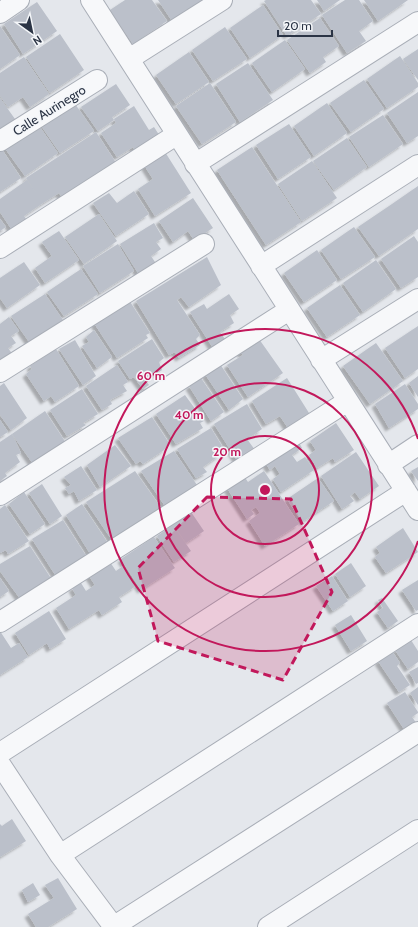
<svg xmlns="http://www.w3.org/2000/svg" width="418" height="927" font-family="Cabin,sans-serif">
	<style>
		.building { fill: #bbc0ca; filter: url(#shadow) }
		.lines { fill: none; stroke-linecap: round; stroke-linejoin: round }
		.minor-casing { stroke: #a9aeb7; stroke-width: 22 }
		.minor { stroke: #f7f8fa; stroke-width: 20 }
		.marked { fill: #c2185b; fill-opacity: 0.2; stroke: #c2185b; stroke-width: 3; stroke-dasharray: 8 5; stroke-linejoin: round }
		.ring { fill: none; stroke: #c2185b; stroke-width: 2 }
		.labels { text-anchor: middle; stroke-width: 3; stroke-linejoin: round; paint-order: stroke }
		.street-label { font-size: 13px; fill: #2b3445; stroke: #f4f6f9 }
		.centre { fill: #c2185b; stroke: #f4f6f9; stroke-width: 2 }
		.ring-label { font-size: 12px; text-anchor: middle; font-weight: bold; fill: #c2185b; stroke: #f4f6f9; stroke-width: 3; stroke-linejoin: round; paint-order: stroke }
	</style>
	<defs>
		<filter id="shadow"><feDropShadow dx="-3.5" dy="3.5" stdDeviation="1" flood-color="#0004"/></filter>
	</defs>
	<rect width="100%" height="100%" fill="#e4e7ec"/>
	<path class="building" d="M125,0H152L167,21L133,44L110,10Z
		M158,0H203L172,21Z
		M266,0H311L321,14L287,36L264,1Z
		M317,0H340L324,11Z
		M345,0H359L373,21L359,31L366,41L347,53L322,15Z
		M364,0H408L378,21Z
		M37,2L57,31L23,54L4,24Z
		M263,5L283,35L250,58L230,28Z
		M320,18L339,46L323,57L326,62L310,73L287,40Z
		M0,26L20,55L0,69Z
		M225,27L247,59L213,81L192,50Z
		M60,34L84,70L50,93L26,57Z
		M285,40L305,69L272,92L252,63Z
		M418,49V80L403,59Z
		M189,52L209,82L176,104L156,75Z
		M400,56L418,83V87L387,108L367,79Z
		M24,57L49,94L30,107L23,97L8,107L0,96V73Z
		M248,63L273,100L240,122L216,84Z
		M364,80L384,109L351,132L330,103Z
		M210,83L236,122L202,144L176,106Z
		M116,84L130,105L112,117L114,120L98,131L81,107Z
		M418,92V136L407,143L387,113Z
		M0,98L15,119L0,130Z
		M73,101L94,131L60,153L40,124Z
		M327,103L347,133L314,156L294,126Z
		M134,106L149,130L154,127L163,141L139,157L133,147L117,157L101,133L116,123L114,119Z
		M383,115L403,144L369,167L349,137Z
		M35,120L58,153L25,176L4,147Z
		M289,124L311,157L278,179L256,145Z
		M96,132L120,169L67,204L59,193L43,203L24,216L31,226L16,236L0,212V199L27,180L37,194L26,178Z
		M347,138L367,167L334,190L313,161Z
		M252,147L301,222L266,245L217,170Z
		M1,148L21,178L0,192V149Z
		M165,152L191,193L155,216L138,189L153,179L144,165Z
		M312,161L337,198L302,221L278,184Z
		M418,186V229L412,233L392,204Z
		M134,191L149,214L116,236L93,203L109,193L117,203Z
		M193,198L213,228L194,240L188,231L173,242L159,221Z
		M392,204L412,233L379,256L358,227Z
		M99,214L117,241L84,264L65,237Z
		M0,219L6,227L0,231Z
		M154,223L163,238L156,242L161,249L151,256L157,265L140,276L120,244Z
		M354,227L375,257L341,279L321,250Z
		M59,231L79,260L45,283L35,268L52,256L42,242Z
		M414,236L418,242V277L401,288L381,259Z
		M118,244L134,271L100,293L83,266Z
		M317,250L337,280L304,302L284,273Z
		M207,257L221,285L189,307L181,297L177,300L200,335L196,339L200,345L179,358L175,352L169,355L136,301Z
		M376,260L396,289L363,312L343,283Z
		M24,262L40,285L7,308L0,298V278Z
		M81,269L98,294L64,316L47,292Z
		M340,285L360,315L327,337L307,308Z
		M45,294L65,323L32,346L11,316Z
		M229,294L239,309L230,315L234,323L220,332L227,342L215,351L190,312L204,304L207,309Z
		M129,300L150,333L146,335L148,338L117,358L94,323Z
		M9,317L19,331L11,336L16,343L8,348L16,359L0,370V324Z
		M418,326V369L405,378L385,348Z
		M94,330L112,357L97,368L82,346L89,342L86,337Z
		M152,339L164,358L159,362L162,370L146,381L149,385L143,389L134,377L130,379L118,361Z
		M259,339L283,373L248,397L227,365L243,355L239,351Z
		M75,340L96,376L83,385L59,349Z
		M376,343L403,381L370,404L343,366Z
		M56,349L79,386L55,402L51,396L44,401L26,374L32,369L30,366Z
		M220,364L243,399L229,410L205,374Z
		M117,365L128,382L123,385L127,391L110,400L112,404L102,410L86,386Z
		M418,376V397L409,383Z
		M201,378L224,412L211,421L189,386Z
		M287,378L309,413L288,428L280,416L266,424L252,401Z
		M4,383L27,418L11,430L0,415V386Z
		M405,384L418,404V409L389,428L375,404Z
		M82,389L98,414L83,423L86,425L67,436L50,410Z
		M185,395L204,421L200,423L203,428L176,444L156,414Z
		M247,404L262,429L247,439L255,450L238,462L214,424Z
		M45,411L68,446L36,468L12,434Z
		M152,417L169,443L164,450L143,464L140,461L136,464L118,438Z
		M0,420L8,432L0,437Z
		M336,423L354,450L335,462L333,458L317,468L309,455L316,450L310,441Z
		M211,428L222,446L217,450L220,455L203,467L207,472L196,478L177,449Z
		M12,434L21,453L16,455L20,462L5,473L7,476L0,481V442Z
		M297,439L302,448L292,455L297,462L305,457L314,470L281,492L273,479L280,474L275,466L270,470L264,461Z
		M115,445L131,466L100,487L87,465Z
		M174,451L197,485L165,506L141,471Z
		M356,452L379,486L360,499L355,492L350,496L354,501L342,509L321,476Z
		M81,466L97,490L79,501L74,491L69,494L65,488L71,485L64,477Z
		M418,467V481L411,471Z
		M135,471L162,509L112,540L86,502Z
		M264,471L299,524L265,546L249,521L260,513L256,507L251,510L254,514L247,519L227,488L244,476L248,482Z
		M318,478L334,501L302,522L287,499Z
		M42,484L62,516L50,524L29,493Z
		M24,492L45,524L30,534L9,504Z
		M82,504L108,543L91,555L66,515Z
		M5,505L29,541L8,554L6,550L0,553V509Z
		M187,506L204,531L186,543L169,518Z
		M63,520L87,557L56,576L32,539Z
		M173,525L191,551L174,562L157,536Z
		M403,528L418,552L386,573L375,557L380,553L376,547Z
		M154,537L175,568L141,590L121,559Z
		M30,546L52,580L21,600L0,571V564Z
		M108,559L116,571L123,566L136,586L119,597L122,602L102,615L99,610L69,629L56,608L76,595L72,588L81,583L86,591L95,585L87,573Z
		M351,563L366,586L350,597L335,574Z
		M332,576L348,601L333,611L316,586Z
		M0,578L9,591L0,597Z
		M418,580V610L416,611L402,590Z
		M382,598L398,621L388,628L377,612L383,608L378,600Z
		M49,611L66,639L50,649L47,643L29,655L15,633Z
		M351,615L367,641L351,651L335,625Z
		M0,631L11,648L19,643L28,657L0,675Z
		M411,640L418,651V662L408,669L395,650Z
		M392,651L400,663L397,666L410,685L399,692L378,661Z
		M418,667V683L416,684L409,672Z
		M418,687V705L410,693Z
		M405,692L418,712V713L412,717L417,724L406,732L387,703Z
		M12,819L26,841L0,857V824L2,826Z
		M58,878L77,909L48,927H36L28,914L54,898L45,885Z
		M33,883L40,895L28,902L22,890Z"/>
	<g class="lines">
		<g class="minor-casing">
			<path id="minor" d="M91,0L418,510
				M0,13L19,0
				M129,59L222,0
				M0,141L97,80
				M195,164L418,22
				M0,248L176,135
				M261,266L418,165
				M321,360L418,299
				M0,372L204,244
				M388,465L418,445
				M0,495L289,310
				M0,622L348,401
				M0,753L406,491
				M0,764L60,855L114,927
				M60,855L418,624
				M113,927L418,732
				M268,927L418,830"/>
		</g>
		<use href="#minor" class="minor"/>
	</g>
	<path class="marked" d="M207,497L291,499L332,592L283,680L158,641L138,568Z"/>
	<g class="ring">
		<circle cx="265" cy="490" r="54"/>
		<circle cx="265" cy="490" r="107"/>
		<path d="M418 541A161 161 0 1 1 418 439"/>
	</g>
	<g class="labels">
		<g class="street-label">
			<text transform="translate(49 110) rotate(-32)" y="5">Calle Aurinegro</text>
		</g>
	</g>
	<circle cx="265" cy="490" r="6" class="centre"/>
	<g class="ring-label">
		<text x="151" y="380">60 m</text>
		<text x="189" y="419">40 m</text>
		<text x="227" y="456">20 m</text>
	</g>
	<g transform="translate(32 32) rotate(147)" stroke="#f4f6f9" stroke-width="3" paint-order="stroke">
	<path d="M0-3L7 15L0 10L-7 15Z" fill="#2b3445"/>
	<text y="-6" font-size="11" font-weight="bold" text-anchor="middle" fill="#2b3445">N</text>
	</g>
	<path d="M278 30v6h54v-6" fill="none" stroke="#2b3445" stroke-width="2"/>
	<text x="284" y="30" font-size="12" fill="#2b3445" stroke="#f4f6f9" stroke-width="3" paint-order="stroke">20 m</text>
</svg>
